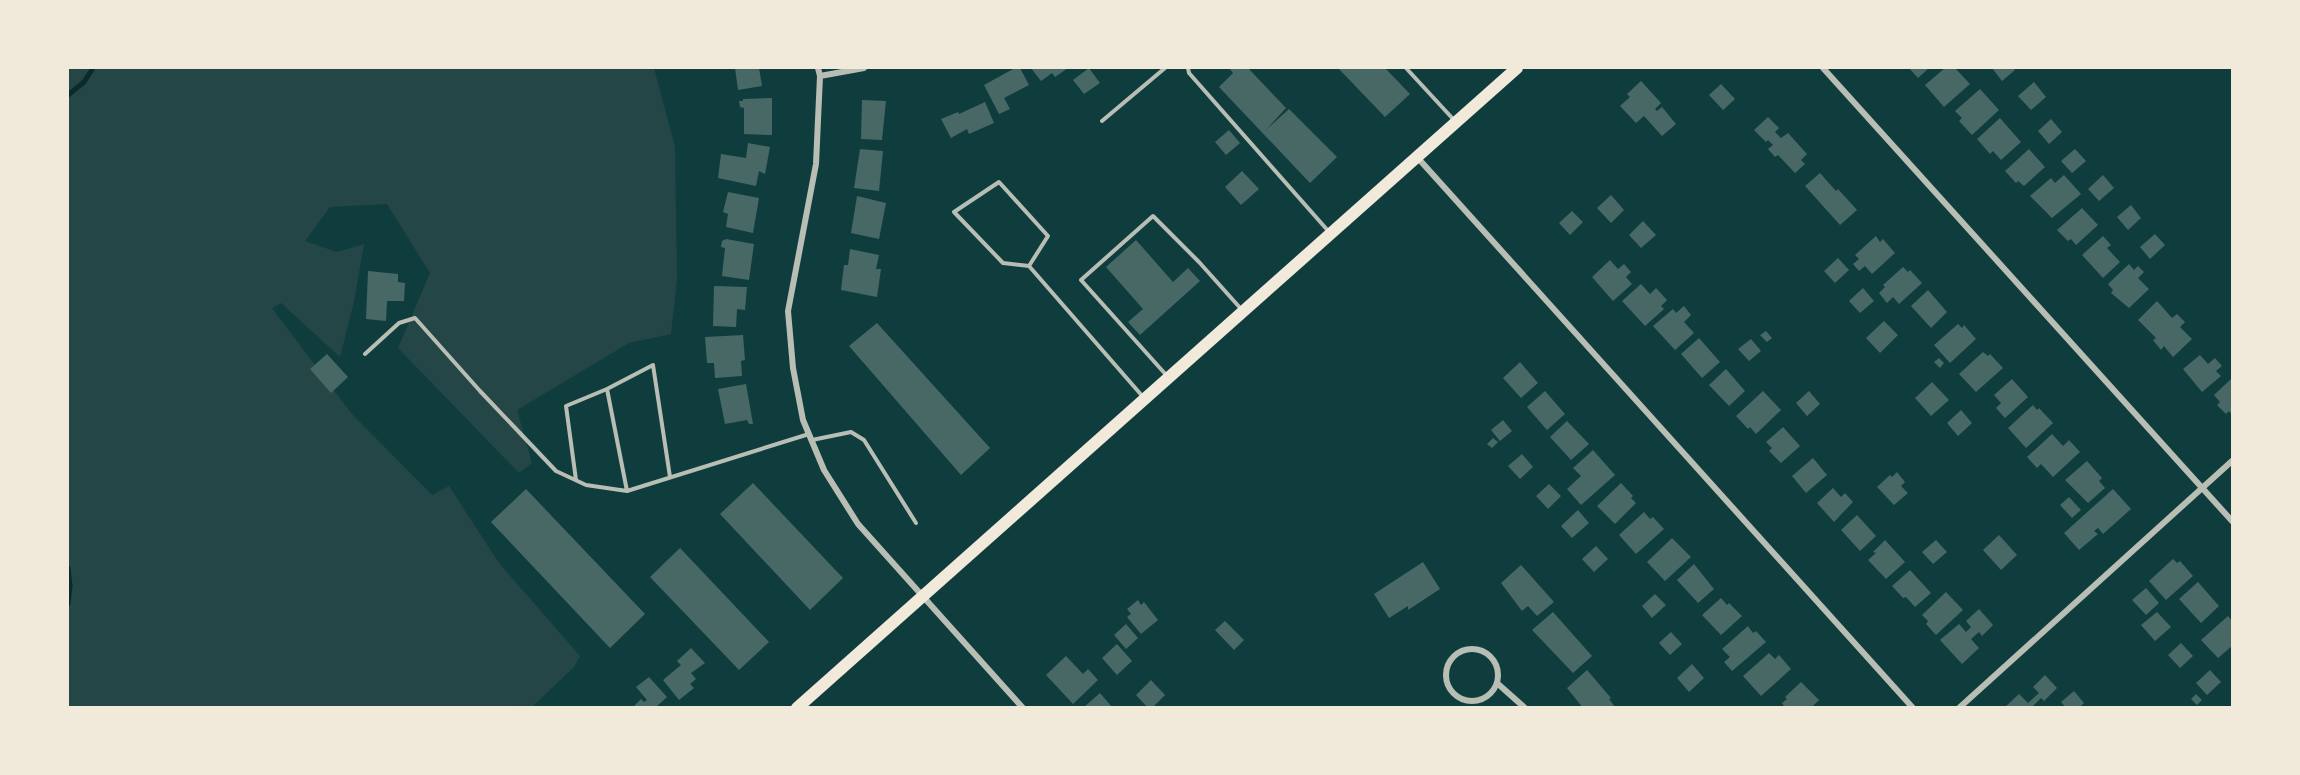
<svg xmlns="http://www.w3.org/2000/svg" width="2300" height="775" font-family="'Source Sans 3',sans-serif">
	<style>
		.green { fill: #244646 }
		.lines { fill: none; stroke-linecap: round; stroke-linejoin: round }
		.stream { stroke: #0a2a2b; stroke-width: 5 }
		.building { fill: #486865 }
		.service { stroke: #b8beb3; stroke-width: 4 }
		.minor { stroke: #b8beb3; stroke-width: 6 }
		.secondary { stroke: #f1e9da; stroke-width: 12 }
	</style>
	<rect width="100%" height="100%" fill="#0f3d3e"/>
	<path class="green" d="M68,68H654L675,147L677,279L671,334L629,343L517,410L532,463L519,473L398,348L430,273L387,204L330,207L305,241L337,252L364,244L354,302L340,357L281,303L272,308L351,413L432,495L449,486L499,563L580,656L574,667L532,707H523L520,705L518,708L68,707Z"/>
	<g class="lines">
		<path class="stream" d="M68,95L84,82L93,68
			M68,568L70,586L68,604"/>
	</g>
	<path class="building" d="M735,68H759L762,86L738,90Z
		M1015,68H1020L1029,85L1004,98L1010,109L999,114L984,85Z
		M1031,68H1068L1055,77L1052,73L1041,81Z
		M1089,68L1100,83L1084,94L1073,80Z
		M1229,68H1248L1286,108L1266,130L1289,109L1337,157L1310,183L1219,87L1233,73Z
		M1338,68H1385L1410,94L1385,117Z
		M1909,68H1929L1918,78Z
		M1945,68H1955L1970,84L1944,107L1925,85Z
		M1992,68H2013L2015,70L2002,81Z
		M1641,81L1661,103L1655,109L1657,111L1662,107L1676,124L1662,136L1644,116L1636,123L1620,106L1630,97L1627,94Z
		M2034,82L2046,97L2031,110L2018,96Z
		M1721,84L1735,99L1723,110L1709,95Z
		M1980,89L1999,110L1972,135L1959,121L1962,118L1955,111Z
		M772,98V135L744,134V108L740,107L739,101H743V99Z
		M862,100L886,101L882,140L861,139Z
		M985,102L994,123L969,134L967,129L951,138L941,119L958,112L959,114Z
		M1768,117L1779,128L1775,132L1781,138L1788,133L1807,154L1801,160L1805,164L1795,173L1778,155L1775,157L1768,149L1773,145L1768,140L1766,142L1754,130Z
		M2000,118L2021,142L2001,160L1993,151L1990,154L1977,139Z
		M2051,119L2062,132L2049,144L2038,131Z
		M1229,130L1240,143L1226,155L1215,142Z
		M748,143L770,147L765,174L759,171L756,186L718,178L721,154L746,158Z
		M860,149L883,151L879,191L854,188Z
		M2029,149L2045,167L2024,186L2018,181L2016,183L2005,171Z
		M2075,149L2086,161L2072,173L2061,161Z
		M1242,171L1259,189L1241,205L1225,187Z
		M1820,173L1836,191L1838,189L1857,210L1840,225L1805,186Z
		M2064,175L2081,194L2052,218L2030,196L2051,178L2055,183Z
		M2103,175L2114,188L2099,201L2088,189Z
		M728,192L759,198L753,233L726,227L728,214L723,212Z
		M1611,195L1624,210L1611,223L1597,208Z
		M857,196L886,203L879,239L851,233Z
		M2131,205L2141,218L2128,230L2117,217Z
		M2082,208L2098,225L2076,245L2071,239L2068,241L2057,230Z
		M1572,211L1583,222L1570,235L1559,223Z
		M1643,221L1656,235L1641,248L1629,235Z
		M2155,234L2165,245L2150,259L2140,247Z
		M1876,236L1880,242L1883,239L1895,253L1872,274L1865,266L1859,271L1853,264L1859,259L1855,255Z
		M2103,236L2111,245L2107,248L2120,262L2103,278L2082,255Z
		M726,239L754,244L749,280L722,276L725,248L721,247L722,241Z
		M1136,240L1173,282L1188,268L1200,281L1140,335L1128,322L1143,309L1106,267Z
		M850,249L879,255L876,269H881L877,297L841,290L844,265H848Z
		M1838,258L1849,270L1835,283L1824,271Z
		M1610,260L1618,269L1624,264L1631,272L1626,277L1632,284L1613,301L1592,277Z
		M2129,264L2134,270L2138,266L2144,272L2138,278L2149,289L2129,308L2111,293L2113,290L2108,284Z
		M1903,267L1908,272L1910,270L1922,283L1899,304L1893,297L1887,303L1879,293L1885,287L1883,285Z
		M368,271L398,274V282L405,283L404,301H387L386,321L366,319Z
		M1641,284L1650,294L1656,288L1667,300L1661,306L1664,309L1645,326L1622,301Z
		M714,286L747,287L745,310L737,309L736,327L713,326Z
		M1863,288L1874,301L1860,313L1849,301Z
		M1928,290L1947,312L1931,328L1911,306Z
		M2157,301L2172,318L2177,314L2185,322L2180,327L2192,339L2173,357L2164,346L2161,350L2153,340L2156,338L2138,320Z
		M1684,306L1691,315L1684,322L1694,333L1675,350L1653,326L1673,309L1676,313Z
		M1884,321L1898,335L1880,353L1866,338Z
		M877,323L990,448L961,475L849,346Z
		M1958,324L1962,328L1964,325L1976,339L1950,363L1934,345Z
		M1766,331L1772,338L1767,342L1760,335Z
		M743,335L745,360L741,361L742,376L715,378L714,363H707L705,337Z
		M1699,338L1720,362L1702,378L1681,354Z
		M1751,339L1761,351L1749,361L1738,349Z
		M1983,352L1988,356L1990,354L2003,368L1976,392L1959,374Z
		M327,354L348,377L331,393L310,369Z
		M2200,355L2208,364L2215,358L2222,366L2216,371L2221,376L2202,392L2183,369Z
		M1939,358L1944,363L1940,368L1934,362Z
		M1520,362L1538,383L1521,398L1503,378Z
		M1726,369L1745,391L1729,406L1709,385Z
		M2012,379L2028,397L2005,418L1996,408L2001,403L1994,395Z
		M2231,379L2232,381V415L2229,411L2226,414L2217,405L2220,402L2214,395Z
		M1932,382L1949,400L1931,416L1915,398Z
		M746,384L753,424H749L747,420L725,424L718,389Z
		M1545,391L1565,414L1547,430L1527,407Z
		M1763,391L1781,410L1756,434L1750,427L1748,429L1736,416Z
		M1809,391L1820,404L1807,416L1796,403Z
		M2033,405L2037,410L2039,408L2053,423L2026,448L2008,428Z
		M1961,410L1972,423L1958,436L1947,423Z
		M1503,420L1512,431L1500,441L1491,430Z
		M1567,421L1589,444L1571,460L1550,437Z
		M1783,427L1800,446L1781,463L1769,451L1772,448L1766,442Z
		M2052,434L2063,446L2069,440L2080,452L2053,477L2041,464L2037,468L2027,457Z
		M1493,438L1498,442L1492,448L1487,444Z
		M1593,450L1615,475L1581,505L1567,489L1581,476L1573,468Z
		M1522,454L1533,467L1520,479L1508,466Z
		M1813,458L1827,475L1806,493L1792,476Z
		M2087,461L2102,478L2099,481L2105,488L2088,503L2065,480Z
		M1897,472L1905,482L1901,486L1908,493L1894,505L1877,487L1890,475L1892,477Z
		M753,483L843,578L810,610L720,514Z
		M1621,483L1633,496L1631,498L1636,503L1615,524L1597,506Z
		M1549,484L1561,496L1548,509L1536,496Z
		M1833,488L1841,497L1845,493L1853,502L1834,522L1817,503Z
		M526,489L645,614L610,648L491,522Z
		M2113,489L2131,509L2103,534L2098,528L2094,531L2098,534L2079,550L2064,533Z
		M2069,497L2081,510L2072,518L2060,505Z
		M1578,510L1589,523L1572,538L1561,526Z
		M1644,512L1650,519L1653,517L1664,529L1636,554L1619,535Z
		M1857,515L1876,536L1860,551L1841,530Z
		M1999,535L2017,555L2001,570L1983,550Z
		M1672,538L1691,557L1665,581L1647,562Z
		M1885,540L1905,562L1886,579L1868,560L1876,553L1873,552Z
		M1936,540L1947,552L1933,564L1922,552Z
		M1596,546L1608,559L1594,572L1582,559Z
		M680,548L769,642L739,670L650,577Z
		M2173,559L2177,563L2180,561L2193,576L2166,600L2149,581Z
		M1423,562L1440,589L1408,610V606L1389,618L1374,594Z
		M1694,564L1714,589L1698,603L1677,580Z
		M1521,565L1554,602L1537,616L1528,606L1522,611L1501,583Z
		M1910,570L1931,593L1915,607L1906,597L1903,598L1892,586Z
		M2198,582L2219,606L2201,623L2179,599Z
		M2146,588L2159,603L2146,615L2132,600Z
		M1946,592L1963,610L1936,635L1926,624L1928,621L1922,615Z
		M1655,594L1666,605L1652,618L1642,606Z
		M1721,598L1727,605L1729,603L1742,616L1721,635L1702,615Z
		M1138,600L1141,605L1144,602L1158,620L1141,634L1127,617L1131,614L1127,609Z
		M1979,609L1993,625L1982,636L1979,632L1971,639L1979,648L1962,664L1940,640L1959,624L1966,632L1971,627L1966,621Z
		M1553,612L1592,656L1573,673L1532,630Z
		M2157,612L2171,627L2155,641L2141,625Z
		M2228,616L2232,621V646L2218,658L2201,640Z
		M1225,621L1244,640L1234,650L1215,630Z
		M1126,624L1138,638L1126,649L1114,635Z
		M1748,626L1753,633L1756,631L1766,642L1732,671L1724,662L1730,657L1722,649Z
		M1671,632L1682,644L1670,655L1659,643Z
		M2181,643L2193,656L2180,668L2168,655Z
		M1117,644L1132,661L1117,675L1102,658Z
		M691,648L705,663L691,673L696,679L690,684L694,688L679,700L663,680L681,665L677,661Z
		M1769,653L1775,659L1779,655L1791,669L1761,696L1743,676Z
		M1066,656L1083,674L1088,669L1098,680L1073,704L1046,675Z
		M1692,664L1704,678L1689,692L1677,678Z
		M1587,670L1611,698L1609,699L1616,708H1583L1567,688Z
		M2210,670L2221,682L2207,695L2196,683Z
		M2045,675L2057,688L2044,701L2041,698L2033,706L2034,708H2004L2019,694L2028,703L2039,693L2033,687Z
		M649,677L667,697L655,708H632L641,699L644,702L647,700L636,687Z
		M1151,680L1165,695L1152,708H1148L1136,695Z
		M1801,682L1819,700L1811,708H1785L1782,703L1787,699L1785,697Z
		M2074,691L2084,703L2079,708H2066L2061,702Z
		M1100,693L1113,708H1083Z
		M2196,694L2202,700L2197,705L2191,699Z"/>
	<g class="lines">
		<path class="service" d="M1188,68L1189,73L1330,233
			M1406,68L1454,120
			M1102,121L1165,68
			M1029,266L1048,236L999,182L954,212L1003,263L1029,266L1144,398
			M365,354L399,323L415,318L480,391L556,471L586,485L627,491L809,434
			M1168,377L1081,280L1153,216L1199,262L1242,310
			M607,389L627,491
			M812,440L851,432L864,440L916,523
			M576,480L566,406L607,389L653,365L670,477"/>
		<path class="minor" d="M818,68L820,76L816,164L788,311L793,368L803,420L824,470L858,524L1023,708
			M1823,68L2232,521
			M820,76L864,68
			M1417,157L1913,708
			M1446 675a26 26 0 1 1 52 0a26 26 0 1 1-52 0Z
			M1497,683L1525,708
			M1959,708L2232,461"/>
		<path class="secondary" d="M797,708L1517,68"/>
	</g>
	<rect width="2300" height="775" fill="none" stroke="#f1e9da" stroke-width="138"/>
</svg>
